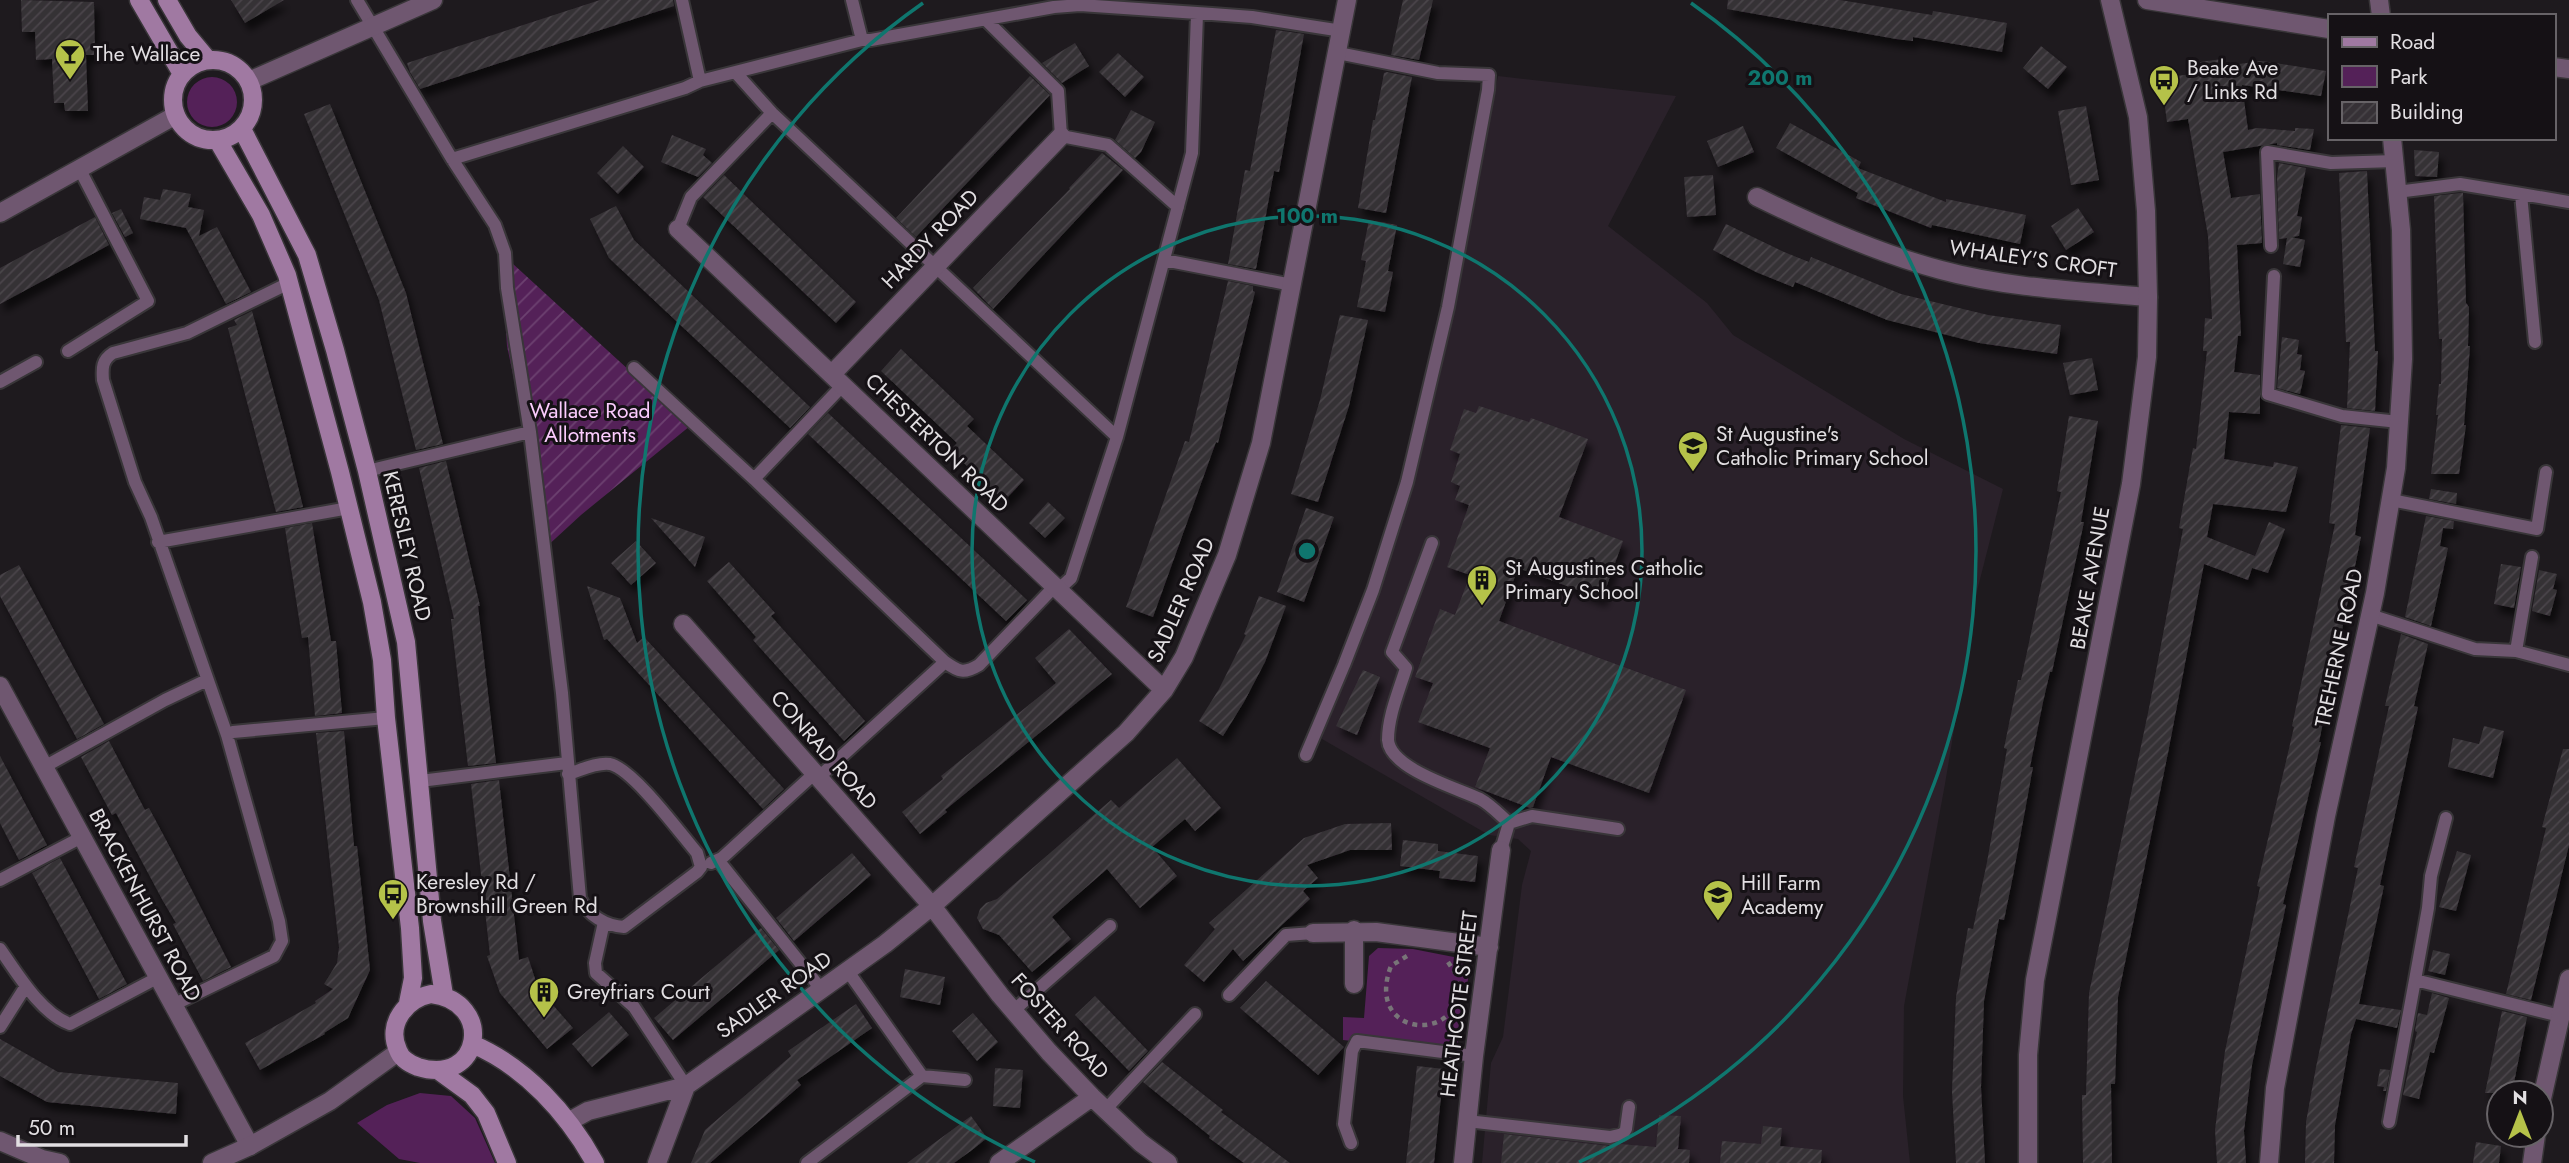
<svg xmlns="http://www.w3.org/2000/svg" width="2569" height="1163" font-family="Jost,sans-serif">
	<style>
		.built { fill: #2a212a }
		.green { fill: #542158 }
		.garden { fill: url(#garden-furrows) }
		.building { fill: url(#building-hatch); filter: url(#shadow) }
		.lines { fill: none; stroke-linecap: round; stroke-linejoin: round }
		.service-casing { stroke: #393639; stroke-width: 16 }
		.minor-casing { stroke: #393639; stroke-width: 21 }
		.tertiary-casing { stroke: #393639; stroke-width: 21 }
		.secondary-casing { stroke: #393639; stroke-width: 21 }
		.path { stroke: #787478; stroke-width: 4.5; stroke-dasharray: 5 5; stroke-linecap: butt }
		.service { stroke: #6f5770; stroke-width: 12 }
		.minor { stroke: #6f5770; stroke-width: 18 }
		.tertiary { stroke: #6f5770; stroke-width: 18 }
		.secondary { stroke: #a079a2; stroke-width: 18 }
		.ring { fill: none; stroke: #0f766e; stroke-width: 3.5 }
		.labels { text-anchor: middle; stroke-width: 6; stroke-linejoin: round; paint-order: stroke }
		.poi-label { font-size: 21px; fill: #e2dfe2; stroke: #151115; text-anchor: start }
		.street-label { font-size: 21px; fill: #e2dfe2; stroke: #151115 }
		.park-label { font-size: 21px; fill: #fcccfe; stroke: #151115 }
		.centre { fill: #0f766e; stroke: #151115; stroke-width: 3.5 }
		.ring-label { font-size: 21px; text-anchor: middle; font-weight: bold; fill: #0f766e; stroke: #151115; stroke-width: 6; stroke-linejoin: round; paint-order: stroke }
	</style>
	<defs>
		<pattern id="garden-furrows" width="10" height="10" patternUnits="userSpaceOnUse" patternTransform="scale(1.75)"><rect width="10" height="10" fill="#542158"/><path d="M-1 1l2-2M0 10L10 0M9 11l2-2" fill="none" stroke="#6c4170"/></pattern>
		<pattern id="building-hatch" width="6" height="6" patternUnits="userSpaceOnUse" patternTransform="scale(1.75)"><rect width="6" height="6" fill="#363136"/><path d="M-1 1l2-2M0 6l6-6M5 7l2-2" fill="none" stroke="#494549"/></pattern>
		<filter id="shadow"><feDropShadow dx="4.5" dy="8" stdDeviation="3.5" flood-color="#0009"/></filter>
	</defs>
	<rect width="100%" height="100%" fill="#1e1a1e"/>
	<path class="built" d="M1498,76L1676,96L1608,226L1707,303L1733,335L1904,439L2003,489L1977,591L1945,784L1904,1006L1903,1096L1910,1163H1482L1491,1063L1503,1037L1522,885L1531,851L1518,839L1489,835L1322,739L1324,714L1384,575L1421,456L1447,344Z"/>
	<path class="green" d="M187 102a25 25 0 1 1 50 0a25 25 0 1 1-50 0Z
		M1378,948L1413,949L1464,959L1469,973L1456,1053L1343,1040V1017L1364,1018L1369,956Z
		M420,1093L451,1096L475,1118L495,1163H420L399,1159L357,1123L387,1105Z"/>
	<path class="garden" d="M512,263L690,426L581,515L544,549L539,545L529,486L524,426L507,346L502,272Z"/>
	<path class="building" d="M21,0L94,2L95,55H86L88,111H65L64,103H54L52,59L36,60L35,32H22Z
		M231,0H284L245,23Z
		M600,0H673L674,6L420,89L410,72L407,63Z
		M1403,0H1433L1419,60L1391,55Z
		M1728,0H1840L1932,15L1933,11L2007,23L2002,52L1913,37V41L1896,39L1727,9Z
		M1276,30L1304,34L1279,172L1274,171L1256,269L1228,264L1245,170L1250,171Z
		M1075,43L1089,66L1062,83L1042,63Z
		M2041,46L2067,67L2048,89L2023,68Z
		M1118,53L1144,77L1125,97L1099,72Z
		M2222,59L2223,66L2262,61L2326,71L2321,96L2242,85L2248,130L2257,128L2295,131V128L2314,129L2310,150L2277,145V143L2223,152L2231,198L2260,194L2262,243L2237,245L2241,336H2238L2234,372L2260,375V414L2229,412L2224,459L2273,467L2274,462L2298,467L2286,512L2213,504L2207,537L2255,556L2269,522L2285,529L2268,573L2252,568L2248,580L2204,564L2168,753L2118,997L2115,1084H2111L2112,1163H2083L2082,1095H2086L2089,993L2149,708L2183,529L2179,528L2193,448L2196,449L2207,351H2203L2205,318L2212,319L2208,236L2188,119L2167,122L2162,85L2177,83L2176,76L2202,73L2200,62Z
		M1387,72L1412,77L1386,213L1358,208L1373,120H1375L1384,73Z
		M1030,76L1050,95L916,237L896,218Z
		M330,104L406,293L443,444L416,450L379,300L304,114Z
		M2086,106L2099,180L2071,185L2058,111Z
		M1131,110L1155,122L1141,152L1135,158L1115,140Z
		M1790,123L1861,162L1858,168L1946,202V199L2026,215L2020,244L1932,225L1931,228L1856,198L1858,193L1776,148Z
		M1743,126L1754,152L1718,167L1707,141Z
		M672,135L706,149L703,155L712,163L698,177L661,162Z
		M623,146L644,167L618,194L597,173Z
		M2414,150L2439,152L2437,177L2415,176Z
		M1102,153L1123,170L993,309L973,288L1070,189L1069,188Z
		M2279,163L2306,168L2297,216L2302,217L2299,236L2291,237L2305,240L2300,267L2283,264L2287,238L2279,239L2277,177Z
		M2367,171L2375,351H2378L2375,411L2347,408L2350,342H2346L2339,173Z
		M724,175L856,302L836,323L703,197Z
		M1713,175L1716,215L1687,217L1684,177Z
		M163,189L191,194L188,207L204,210L199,236L217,227L251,292L226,304L186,228L140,219L144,197L160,200Z
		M2460,193H2463L2466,303L2469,307L2468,346H2470L2464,425H2466L2459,474H2431L2438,415H2436L2439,384H2441L2442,339H2439L2434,196Z
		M616,206L634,240L810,407L790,428L609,258L590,219Z
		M2078,208L2094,232L2066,250L2051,226Z
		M121,209L133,233L125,237L112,213Z
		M95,217L109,245L0,304V268Z
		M1369,220L1397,225L1388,271L1393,272L1385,312L1357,307L1366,261L1361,260Z
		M1726,224L1784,252L1809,262L1811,257L1901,294L1988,315L2061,325L2057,354L1979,343L1887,320L1795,282L1793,287L1756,272L1713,250Z
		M1228,281L1253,286V291L1255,292L1218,443L1216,442L1153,617L1126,607L1185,441L1189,442Z
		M252,311L286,437L303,507L276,512L247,402L228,328L237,325L234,320Z
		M1340,315L1368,320L1349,406L1318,502L1291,494L1320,400Z
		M2282,337L2299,340L2297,354L2302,355L2300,370L2305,371L2300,394L2277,388Z
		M901,349L974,419L967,426L1024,480L1004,501L950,450L957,443L881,371Z
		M2092,358L2098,390L2070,395L2063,363Z
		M1479,406L1529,422L1531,418L1588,439L1559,517L1623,541L1602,599L1518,568L1499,621L1686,690L1649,793L1551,757L1533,807L1530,808L1475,787L1490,748L1418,722L1433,683L1415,677L1440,609L1455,615L1470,575L1447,567L1469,505L1455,500L1460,486L1451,482L1460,454L1450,450L1464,409L1476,413Z
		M828,413L1027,600L1006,621L808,434Z
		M2069,416L2098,421L2081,522H2084L2052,672H2050L2043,702L2030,767H2033L2013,876L2004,920L1999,919L1984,1001L1981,1087L1985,1163H1956L1952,1091L1956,997L1968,928L1973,929L1987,862L2007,749L2004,748L2018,680H2021L2061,492L2057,491Z
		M2341,425L2370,428L2355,535L2361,537L2319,742H2321L2283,904L2286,905L2252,1065L2244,1131L2246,1163H2217L2215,1130L2225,1051L2260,887L2257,886L2294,727L2292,726L2335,524L2329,523Z
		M446,461L480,606H478L496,763L468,766L451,619H454L419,468Z
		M2431,489L2457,493L2456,504L2429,499Z
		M1048,502L1065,518L1045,538L1029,523Z
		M1306,508L1334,517L1304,602L1277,592Z
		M2426,516L2454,521L2453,529L2443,528L2440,546L2448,548L2431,626L2405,617Z
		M651,518L705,537L695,567Z
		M312,523L331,641H336L342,713L315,716L308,637L302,638L285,528Z
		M636,541L656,563L631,585L611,563Z
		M729,562L775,613L771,616L865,721L844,741L753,640L756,637L707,581Z
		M2501,564L2521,567L2514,608L2494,604Z
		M19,565L104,724L77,739L0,596V575Z
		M2539,570L2557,574L2553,589L2557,590L2550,616L2532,611Z
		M587,586L620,598L637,643L644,637L784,789L763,809L607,639L604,640Z
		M1259,596L1286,606L1265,662L1244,702L1223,736L1199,721L1219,689L1246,635L1244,634Z
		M1069,629L1112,674L945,810L947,812L920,834L902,812L943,779L941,776L1056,683L1035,658Z
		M2401,634L2428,644L2414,706L2418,707L2380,885L2384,886L2359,1004L2401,1010L2397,1028L2356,1019L2351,1034L2335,1125L2334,1163H2305L2306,1122L2316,1067L2358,868L2354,867L2389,706H2385Z
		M1363,670L1380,677L1357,735L1336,726Z
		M2484,726L2504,731L2493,778L2448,767L2453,738L2479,744Z
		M344,731L354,846H357L370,970L348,1018L324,1033L325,1034L260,1070L245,1043L316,1003L315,1001L333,989L324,984L337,963L339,947L316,733Z
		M109,741L145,810L149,808L173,853L231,967L203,981L173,924L176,923L163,901L116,813L112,815L81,757Z
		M2563,749H2569V845L2531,1000L2506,994L2546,828L2542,827Z
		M0,756L47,845L19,860L0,823Z
		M1177,758L1221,808L1195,831L1185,819L1152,847L1177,876L1140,908L1107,869L1052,917L1071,939L1032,972L999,935L983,929L977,918L980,909L986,903L997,899L1111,800L1119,808Z
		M499,780L519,960L528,957L538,988L573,1028L547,1049L500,993L487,956L490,955L471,784Z
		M1391,823L1392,850H1350L1307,865L1318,878L1303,891L1310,899L1243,961L1233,949L1204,982L1184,965L1215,929L1209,923L1304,838L1345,824Z
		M1403,840L1438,844V851L1478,856L1475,882L1439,878L1440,871L1400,866Z
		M2457,851L2471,855L2456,911L2439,907Z
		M852,853L871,875L794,941L776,918Z
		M60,858L127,984L99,999L32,873Z
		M761,928L779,950L673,1040L654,1018Z
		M2433,950L2450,954L2445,975L2428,971Z
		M905,969L945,977L940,1005L900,997Z
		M1266,981L1344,1047L1318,1075L1240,1008Z
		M2432,993L2449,998L2434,1053L2430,1052L2419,1099L2403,1095L2417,1032L2415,1031L2418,1013L2427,1015Z
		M1095,996L1148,1051L1129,1071L1075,1015Z
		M856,1004L872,1028L797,1080L801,1085L710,1163H691L705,1130L791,1056L788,1051Z
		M2502,1011L2527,1017L2512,1093H2485Z
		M609,1012L629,1035L592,1067L572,1044Z
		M973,1013L998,1042L977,1061L952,1031Z
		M0,1039L58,1072L178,1083L176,1114L47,1102L0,1076Z
		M1162,1062L1223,1110L1221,1112L1290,1163H1244L1209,1138L1210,1136L1143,1082Z
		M1417,1066L1444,1069L1434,1163H1406Z
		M995,1068L1023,1070L1020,1108L993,1106Z
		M2380,1069L2390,1070L2386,1091H2383L2384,1087L2377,1086Z
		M1659,1115L1681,1116L1678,1149L1690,1150L1689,1163H1501L1504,1134L1609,1146L1620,1144L1656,1147Z
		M971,1116L987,1138L972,1150L954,1163H907Z
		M1763,1126L1782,1128L1780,1146L1822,1150L1821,1163H1720L1722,1141L1761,1144Z
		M2476,1142L2501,1146L2499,1163H2473Z"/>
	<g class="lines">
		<g class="service-casing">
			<path id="service" d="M357,0L452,159L495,225L505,253L507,288L530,432L562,693L580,898C587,915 606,926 624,927L697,872L701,867L697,853C680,833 633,769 610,764C597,762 581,770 568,774
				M682,0L700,81
				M852,0L862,40
				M986,20L1058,91L1061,136L1108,145L1178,207
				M736,73L772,113L1117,437
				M452,159L685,88L700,81L862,40H871L1054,7L1080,5L1212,14L1252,17L1342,31
				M2397,192L2460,184L2521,194L2535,342
				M2521,194L2569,202
				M678,229L691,197L772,113
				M2271,246L2267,152L2331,163L2395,161
				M1164,260L1292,285
				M2274,276L2268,394L2342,416L2399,422
				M289,283L187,333L113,353C102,360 102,368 103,380L135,482L151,517L227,735L233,732L386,718
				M68,351L148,301L79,168
				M634,368L754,479L843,385
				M0,382L36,362
				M367,471L530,432
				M754,479L945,662C959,672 964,674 979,665L1055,586
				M2391,500L2537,529L2546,472
				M158,542L349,508
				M1432,543L1392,652L1406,668C1399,691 1388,716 1388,740C1390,769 1457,788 1480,799C1491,805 1500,815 1509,823
				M2532,557L2516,651L2569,665
				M1059,589L1071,578L1117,437L1192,153L1197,14
				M2370,615L2475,649L2516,651
				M1306,755L1344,665L1373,590L1407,482L1448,307L1488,90L1489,75L1438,73L1338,53
				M44,767L165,700L207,680
				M819,777L945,662
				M420,781L567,763
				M1501,850L1509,823L1532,816L1618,829
				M718,860L821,989
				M711,863L722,858L815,773
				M0,880L82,837
				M604,922L595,963L596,973L634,1007L686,1086
				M0,949C17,973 41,1014 70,1024L157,978
				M847,970L922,1076L965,1080
				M2415,980L2428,908L2431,876L2446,818
				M1229,995L1286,935L1313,933
				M173,1005L274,956L282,941L279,921L227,735
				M1013,1011L1110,926
				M0,1027L26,986
				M1106,1109L1195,1014
				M1467,1121L1610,1137L1623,1134L1626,1129L1629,1107
				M2389,1122L2415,980L2560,1016
				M1351,1143L1344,1124L1352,1051L1357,1041L1474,1056
				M807,1163L922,1076"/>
		</g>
		<g class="minor-casing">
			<path id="minor" d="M2379,0L2381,16
				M1757,197C1816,226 1877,253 1941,270C2007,288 2080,291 2148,297
				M678,229L1164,690
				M832,374L1061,136
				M683,624L932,906L1000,995L1049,1052L1092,1097L1141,1143L1168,1163
				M0,686L250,1146
				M1354,930V984
				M1313,933L1376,932L1489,947
				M2541,1103L2569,979
				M568,1122L588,1111L686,1086L885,944L932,906L1126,733L1164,690L1184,657L1227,555L1261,443L1347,0
				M657,1163L686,1086
				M999,1163L1092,1097
				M1463,1163L1474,1056L1501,850
				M2269,1163L2275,1088L2326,816L2375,593L2396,468L2403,359L2401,230L2392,138
				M2532,1163L2536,1135"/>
		</g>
		<g class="tertiary-casing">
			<path id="tertiary" d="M2147,0L2329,29
				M2553,67L2569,69
				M249,81L433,0
				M0,213L176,115
				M0,1141L42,1159L60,1163
				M212,1163L250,1146L330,1101L398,1052
				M2028,1163V1055L2035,980L2131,484L2147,357L2148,297L2146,211L2138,117L2110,0"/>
		</g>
		<g class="secondary-casing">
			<path id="secondary" d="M139,0L182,74
				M167,0L188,36L208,60
				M173 100a40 40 0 1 1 80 0a40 40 0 1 1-80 0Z
				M242,129L307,255L335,350L367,471L406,642L432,921L444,995
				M218,141L261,215L287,275L340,472L372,602L382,660L386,718L410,928L413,978L408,1003
				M431,994C495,1001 482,1087 418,1067C410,1064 401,1059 398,1050C386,1024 406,999 431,994Z
				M472,1044C525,1066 568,1114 595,1163
				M439,1071L472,1095L486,1113L507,1163"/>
		</g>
		<path class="path" d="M1407,956L1391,966C1366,1031 1444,1043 1458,999C1462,987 1456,974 1457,961
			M1448,962L1456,974"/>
		<use href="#service" class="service"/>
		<use href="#minor" class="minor"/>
		<use href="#tertiary" class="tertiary"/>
		<use href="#secondary" class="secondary"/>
	</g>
	<g class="ring">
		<circle cx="1307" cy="551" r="335"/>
		<path d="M1035 1162A669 669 0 0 1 923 3M1691 3A669 669 0 0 1 1579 1162"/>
	</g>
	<defs>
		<g id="bar-pin" transform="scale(1.575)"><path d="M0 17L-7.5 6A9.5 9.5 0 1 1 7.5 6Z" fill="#b5c249" stroke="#151115"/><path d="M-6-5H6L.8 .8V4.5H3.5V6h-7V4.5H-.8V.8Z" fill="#111"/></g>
		<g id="bus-pin" transform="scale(1.575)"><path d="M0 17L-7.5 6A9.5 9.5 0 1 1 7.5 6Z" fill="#b5c249" stroke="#151115"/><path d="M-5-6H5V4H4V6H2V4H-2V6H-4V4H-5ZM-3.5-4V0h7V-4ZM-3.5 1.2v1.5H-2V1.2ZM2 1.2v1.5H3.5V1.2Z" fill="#111"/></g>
		<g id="school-pin" transform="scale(1.575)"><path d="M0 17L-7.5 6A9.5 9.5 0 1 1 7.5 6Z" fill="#b5c249" stroke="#151115"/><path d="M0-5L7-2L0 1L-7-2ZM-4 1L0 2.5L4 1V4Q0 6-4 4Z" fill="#111"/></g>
		<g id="building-pin" transform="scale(1.575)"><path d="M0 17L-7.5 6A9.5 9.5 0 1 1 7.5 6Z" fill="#b5c249" stroke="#151115"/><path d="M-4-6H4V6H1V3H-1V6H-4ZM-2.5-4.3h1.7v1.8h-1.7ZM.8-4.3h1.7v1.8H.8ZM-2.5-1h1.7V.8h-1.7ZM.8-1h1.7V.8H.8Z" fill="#111"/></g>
	</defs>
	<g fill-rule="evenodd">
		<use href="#bar-pin" x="70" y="54"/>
		<use href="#bus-pin" x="2164" y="80"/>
		<use href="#school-pin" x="1693" y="446"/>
		<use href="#building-pin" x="1482" y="580"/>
		<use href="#bus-pin" x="393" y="894"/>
		<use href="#school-pin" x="1718" y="895"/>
		<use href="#building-pin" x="544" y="992"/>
	</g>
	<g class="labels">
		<g class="poi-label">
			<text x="93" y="61">The Wallace</text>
			<text x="2187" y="75">Beake Ave<tspan x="2187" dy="24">/ Links Rd</tspan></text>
			<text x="1716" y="441">St Augustine's<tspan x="1716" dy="24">Catholic Primary School</tspan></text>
			<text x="1505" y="575">St Augustines Catholic<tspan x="1505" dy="24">Primary School</tspan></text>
			<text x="416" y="889">Keresley Rd /<tspan x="416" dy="24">Brownshill Green Rd</tspan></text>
			<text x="1741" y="890">Hill Farm<tspan x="1741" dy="24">Academy</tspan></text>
			<text x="567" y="999">Greyfriars Court</text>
		</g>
		<g class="street-label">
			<text transform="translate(930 239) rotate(-46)" y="7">HARDY ROAD</text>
			<text transform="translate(2033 259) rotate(8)" y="7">WHALEY'S CROFT</text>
			<text transform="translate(937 443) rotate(44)" y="7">CHESTERTON ROAD</text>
			<text transform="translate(407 546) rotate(77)" y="7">KERESLEY ROAD</text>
			<text transform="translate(2090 578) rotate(-80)" y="7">BEAKE AVENUE</text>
			<text transform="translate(1181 600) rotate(-66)" y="7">SADLER ROAD</text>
			<text transform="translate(2339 648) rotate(-78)" y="7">TREHERNE ROAD</text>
			<text transform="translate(824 750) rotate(49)" y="7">CONRAD ROAD</text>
			<text transform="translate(145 905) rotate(62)" y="7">BRACKENHURST ROAD</text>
			<text transform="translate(774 995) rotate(-35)" y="7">SADLER ROAD</text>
			<text transform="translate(1459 1004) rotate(-83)" y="7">HEATHCOTE STREET</text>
			<text transform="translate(1060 1026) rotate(48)" y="7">FOSTER ROAD</text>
		</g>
		<g class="park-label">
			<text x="590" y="418">Wallace Road<tspan x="590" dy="24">Allotments</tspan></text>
		</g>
	</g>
	<circle cx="1307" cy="551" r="10" class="centre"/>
	<g class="ring-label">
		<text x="1780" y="85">200 m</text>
		<text x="1307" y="223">100 m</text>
	</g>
	<rect x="2328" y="14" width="228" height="126" fill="#151115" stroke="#676367" stroke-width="2"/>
	<rect x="2342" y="37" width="35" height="10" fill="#a079a2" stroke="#676367" stroke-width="2"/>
	<text x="2390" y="49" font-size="21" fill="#e2dfe2">Road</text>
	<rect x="2342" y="66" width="35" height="21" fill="#542158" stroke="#676367" stroke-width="2"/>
	<text x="2390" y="84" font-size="21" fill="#e2dfe2">Park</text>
	<rect x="2342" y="102" width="35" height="21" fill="url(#building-hatch)" stroke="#676367" stroke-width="2"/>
	<text x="2390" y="119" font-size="21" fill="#e2dfe2">Building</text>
	<g transform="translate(2520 1114)"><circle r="33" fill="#151115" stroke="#676367" stroke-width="2"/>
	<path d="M0-5L12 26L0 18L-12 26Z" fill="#b5c249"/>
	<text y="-10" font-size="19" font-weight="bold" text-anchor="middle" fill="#e2dfe2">N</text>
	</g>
	<path d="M18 1135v10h168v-10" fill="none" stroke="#e2dfe2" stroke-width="3.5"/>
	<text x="28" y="1135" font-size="21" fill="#e2dfe2" stroke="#151115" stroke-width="5" paint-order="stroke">50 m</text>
</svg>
